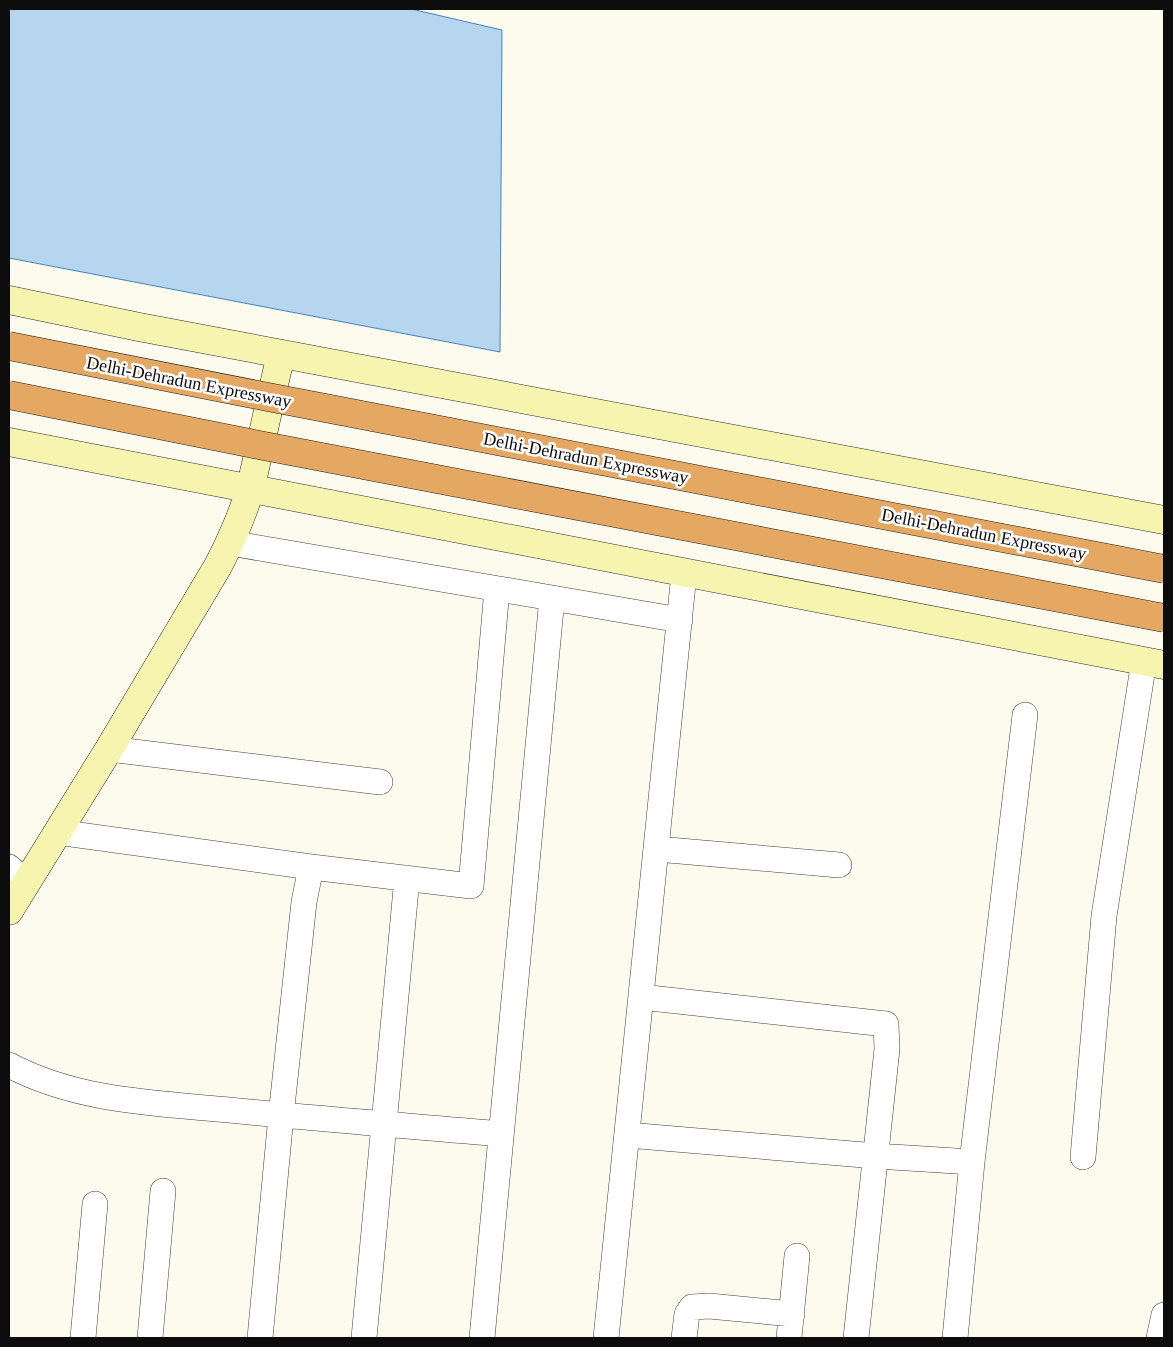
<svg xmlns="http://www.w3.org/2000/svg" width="1173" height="1347" font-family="Georgia,serif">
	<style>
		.water { fill: #b6d6ef; stroke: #4585be }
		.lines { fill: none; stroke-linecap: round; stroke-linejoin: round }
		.street-casing { stroke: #3f3f3f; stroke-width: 26 }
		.secondary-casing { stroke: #2e2e2e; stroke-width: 29 }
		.street { stroke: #fff; stroke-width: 25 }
		.secondary { stroke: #f6f4ae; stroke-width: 28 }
		.highway-bridge-casing { stroke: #1d1d1d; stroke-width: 29; stroke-linecap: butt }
		.highway-bridge { stroke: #e5a863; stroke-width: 28 }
		.labels { text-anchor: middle; stroke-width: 5; stroke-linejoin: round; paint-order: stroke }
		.street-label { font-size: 18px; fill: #0c0c0c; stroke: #fff }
	</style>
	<rect width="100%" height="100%" fill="#fdfbed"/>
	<path class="water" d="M9,9H411L502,30L500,352L9,258Z"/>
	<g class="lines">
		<g class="street-casing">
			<path id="street" d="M230,543L552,598L482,1338
				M552,598L680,620
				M109,749L380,782
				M57,832L311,867L304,902L281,1116L260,1338
				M657,849L839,865
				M9,867L26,882
				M311,867L471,886L497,589
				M641,997L886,1024L887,1049L856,1338
				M9,1065C77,1101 154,1103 229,1110C320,1119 410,1126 501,1134
				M627,1135L876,1156L972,1162
				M1083,1157L1104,916L1144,661
				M83,1338L95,1204
				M150,1338L163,1191
				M364,1338L407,878
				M606,1338L684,574
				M684,1338L687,1314L692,1307L709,1306L792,1314
				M789,1338L797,1256
				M955,1338L972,1162L1025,715
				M1159,1338L1164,1315"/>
		</g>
		<g class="secondary-casing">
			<path id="secondary" d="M9,300L139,327L1164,520
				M9,442L1164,665
				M9,911L109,749L218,566C231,541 242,516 250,490L281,354"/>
		</g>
		<use href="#street" class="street"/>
		<use href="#secondary" class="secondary"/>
		<g class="highway-bridge-casing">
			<path id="highway-bridge" d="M9,346L273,398L1164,569
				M9,395L264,446L1164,618"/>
		</g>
		<use href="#highway-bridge" class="highway-bridge"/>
	</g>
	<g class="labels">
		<g class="street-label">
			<text transform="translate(189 382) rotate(11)" y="6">Delhi-Dehradun Expressway</text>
			<text transform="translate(586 458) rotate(11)" y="6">Delhi-Dehradun Expressway</text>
			<text transform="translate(984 534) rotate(11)" y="6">Delhi-Dehradun Expressway</text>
		</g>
	</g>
	<rect width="1173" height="1347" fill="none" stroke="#0c0c0c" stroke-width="20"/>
</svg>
